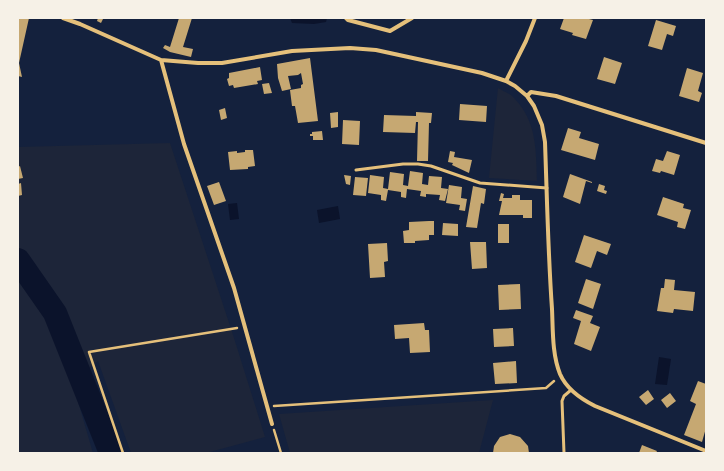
<svg xmlns="http://www.w3.org/2000/svg" width="724" height="471" font-family="Signika,sans-serif">
	<style>
		.green { fill: #1d2539 }
		.water { fill: #0b132b }
		.lines { fill: none; stroke-linecap: round; stroke-linejoin: round }
		.river { stroke: #0b132b; stroke-width: 24 }
		.building { fill: #c6a872 }
		.path { stroke: #e5c07b; stroke-width: 2.5 }
		.service { stroke: #e5c07b; stroke-width: 3 }
		.minor { stroke: #e5c07b; stroke-width: 4 }
	</style>
	<rect width="100%" height="100%" fill="#14213d"/>
	<path class="green" d="M498,88C503,91 511,94 514,98C537,121 536,151 537,181L489,178Z
		M170,143L234,338L265,437L206,453H131L98,361L72,381L93,453H18V147Z
		M493,400L479,453H290L279,414Z"/>
	<path class="water" d="M290,18H327L326,22L314,24L292,23Z
		M237,203L239,219L230,220L228,204Z
		M338,206L340,219L319,223L317,210Z
		M659,357L671,359L667,385L655,384Z"/>
	<g class="lines">
		<path class="river" d="M18,260L55,313L111,453"/>
	</g>
	<path class="building" d="M18,18H29L19,63L22,77L18,76Z
		M98,18L103,19L101,23L97,21Z
		M179,18H192L183,47L193,49L191,57L170,52L163,48L165,45L170,47Z
		M564,18H585L593,20L586,39L572,35L573,33L560,29Z
		M656,20L676,26L673,36L667,34L662,50L648,46Z
		M604,57L622,63L615,84L597,79Z
		M310,58L318,121L298,123L295,106H292L290,90L301,88V85L303,84L301,73L298,75L288,76L291,89L282,91L278,78L277,64Z
		M260,67L262,80L257,81L258,84L234,88L233,85L229,86L227,79L229,78V73Z
		M687,68L703,73L698,91L702,93L699,102L679,96Z
		M269,83L272,93L264,94L262,84Z
		M460,104L487,106L486,122L459,120Z
		M225,108L227,118L221,120L219,110Z
		M338,112V127L331,128L330,113Z
		M416,112L432,113L431,123H429L428,161H417L418,122H416L415,133L383,132L384,115L416,116Z
		M343,120L360,121L359,145L342,144Z
		M568,128L581,132L579,138L599,144L595,160L561,150Z
		M322,131L323,140H313V136H310V134H312V132Z
		M245,150H253L255,166L248,167V169L230,170L228,152L237,151V153L245,152Z
		M450,151L455,152L454,157L472,160L469,173L452,165L453,163L448,162Z
		M667,151L680,155L674,175L661,171L660,173L652,171L656,159L663,161Z
		M20,166L23,178L18,179V167Z
		M410,171L423,173L422,184L428,185L429,176L442,177L441,188L448,189L445,201L439,200L440,195L426,194V197L420,196L421,191L407,189L406,198L401,197V192L388,190L386,201L381,200V195L368,193L370,175L384,177L383,188L388,189L390,172L404,174L403,185L408,186Z
		M570,174L592,182V183L586,181L580,204L563,197Z
		M344,175L351,176L350,185L346,184Z
		M355,177L368,178L366,196L353,195Z
		M219,182L226,201L214,205L207,186Z
		M21,183L22,195L18,196V184Z
		M599,184L605,186L604,190L607,191L606,194L597,191Z
		M449,185L462,187L461,198L467,199L465,211L459,210L460,205L446,203Z
		M473,186L486,189L484,204L481,203L477,228L466,227Z
		M501,193L504,194L503,198H512V195H520V200H532V218H523V215H499L502,201H499Z
		M663,197L684,204L683,208L691,210L685,229L677,227L678,222L657,215Z
		M429,221H434V235H429V240L415,241V243H404L403,231L409,230V222Z
		M443,223L458,224V236L442,235Z
		M498,224H509V243H498Z
		M584,235L611,244L607,255L597,251L591,268L575,262Z
		M470,242H486L487,268L472,269Z
		M387,243L388,261L384,262L385,277L370,278L368,244Z
		M586,279L601,284L593,309L578,303Z
		M665,279L675,280L674,290L695,292L693,311L674,309L673,313L657,311L661,288H664Z
		M520,284L521,309L499,310L498,285Z
		M576,310L593,316L590,323L600,327L591,351L574,344L581,321L573,318Z
		M424,323L425,330H429L430,352L410,353L409,338L395,339L394,325Z
		M513,328L514,346L494,347L493,329Z
		M516,361L517,383L495,384L493,363Z
		M698,381L706,384V428L702,442L684,435L696,404L690,401Z
		M648,390L654,399L646,405L639,397Z
		M670,393L676,401L667,408L661,400Z
		M510,434L520,437L528,446L529,453H493L494,446L500,437Z
		M642,445L657,451L656,453H639Z"/>
	<g class="lines">
		<path class="path" d="M274,406L546,388L554,381
			M274,430L281,453
			M123,453L89,352L237,328"/>
		<path class="service" d="M356,170L403,164H418L431,166L480,183L547,188
			M564,453L562,401L564,396L571,390"/>
		<path class="minor" d="M63,18L80,24L161,60L198,63H222L292,51L350,48L376,50L482,73L506,81L515,86L527,96L534,106L542,125L545,142C547,197 548,253 552,309C553,330 552,354 560,374C567,390 581,399 595,406L706,451
			M346,18L348,20L390,31L412,18
			M161,60L184,144L234,288L272,424
			M506,81L526,41L535,18
			M527,96L531,92L556,96L706,143"/>
	</g>
	<rect width="724" height="471" fill="none" stroke="#f6f1e7" stroke-width="38"/>
</svg>
